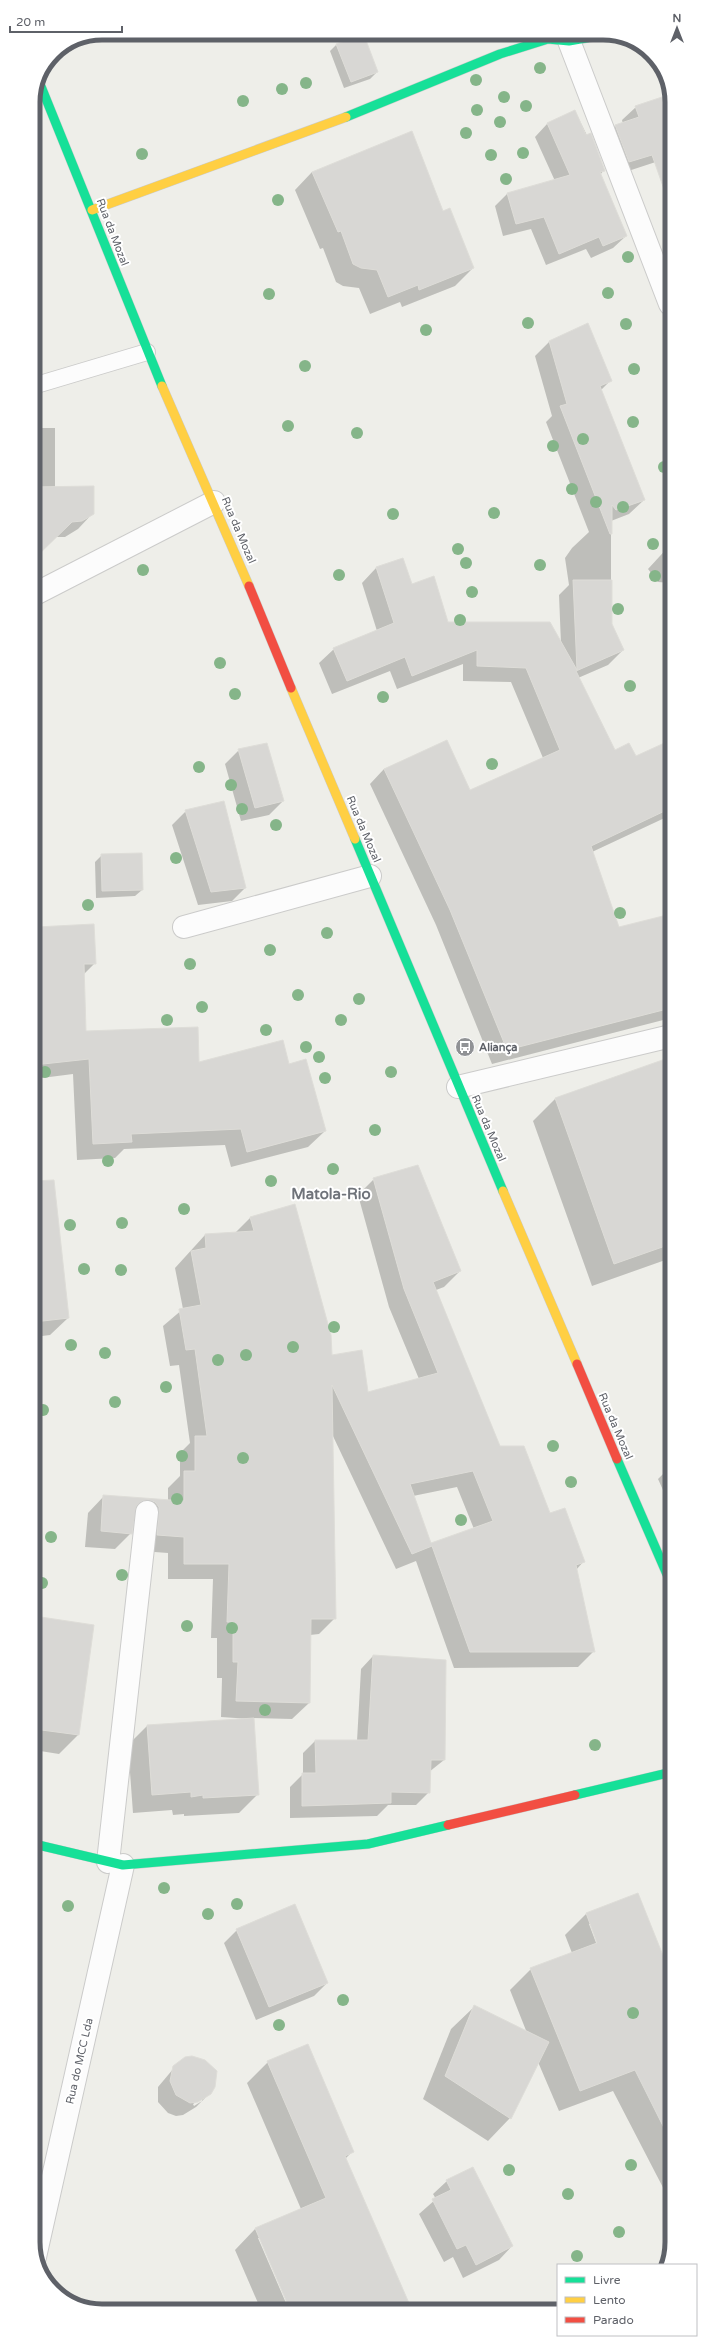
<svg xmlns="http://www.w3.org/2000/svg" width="705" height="2344" font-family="'Varela Round',sans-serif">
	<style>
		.shadow { fill: #0003; fill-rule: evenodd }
		.building { fill: #d8d7d4; stroke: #deddd8; fill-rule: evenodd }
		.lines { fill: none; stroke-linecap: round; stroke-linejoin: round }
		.lane-casing { stroke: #cbcbca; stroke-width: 18 }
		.street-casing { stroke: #cbcbca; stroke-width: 24 }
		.fast-casing { stroke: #cbcccb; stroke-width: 10 }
		.slow-casing { stroke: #cbcccb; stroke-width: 10 }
		.jam-casing { stroke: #cbcccb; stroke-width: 10 }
		.lane { stroke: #fcfcfc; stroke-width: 16 }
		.street { stroke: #fcfcfc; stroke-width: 22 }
		.fast { stroke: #16e098; stroke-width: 9 }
		.slow { stroke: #ffcf43; stroke-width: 9 }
		.jam { stroke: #f24e42; stroke-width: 9 }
		.tree { fill: #85b589 }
		.labels { text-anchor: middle; stroke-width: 4; stroke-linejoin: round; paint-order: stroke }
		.street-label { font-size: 11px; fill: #5e6168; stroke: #fff }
		.poi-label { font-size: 11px; font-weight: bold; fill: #5e6168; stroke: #fff; text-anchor: start }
		.district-label { font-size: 15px; font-weight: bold; fill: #6f737a; stroke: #fff }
		.rim { fill: none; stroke: #5e6168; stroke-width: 5 }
	</style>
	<rect width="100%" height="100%" fill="#eeeee9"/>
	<path class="shadow" d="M363,35L377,72L370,79L344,88L330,51L337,44Z
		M426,35H440L429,40Z
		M636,107L671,157L616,175L602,140L615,126L623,124L622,120Z
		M575,111L604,170L600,175L626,236L613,248L591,258L586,249L546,265L531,229L503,236L495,206L507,194L555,181L535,137L547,124Z
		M312,172L473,268L455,286L402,307L400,302L370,314L359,288L343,286L336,282L323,248L320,249L295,190Z
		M549,342L610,381L601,390L644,500L629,514L611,521V624L623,650L608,665L578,678L614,752L635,757L671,741V1018L492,1064L436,925L370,784L384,769L447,741L469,791L543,758L511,682L463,681V664L397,689L390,671L332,694L319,663L334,649L377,631L362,583L376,568L402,560L411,585L447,623L561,644L559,595L569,585L565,558L572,548L589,532L546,422L552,416L535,356ZM671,815L669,916L619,928L592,852Z
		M33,428H55V487L93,513L78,529L65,537H56L33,560Z
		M671,544V583L658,582L648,569Z
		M239,750L283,801L269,815L241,821L225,764Z
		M186,811L245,888L232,901L198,905L172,825Z
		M102,855L142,890L135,896L96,898L95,862Z
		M93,925L95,963L83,975L85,1032L198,1064L289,1065L325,1131L308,1147L231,1167L225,1145L124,1149L115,1158L77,1160L73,1074L34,1079V928Z
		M671,1058V1258L592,1286L533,1121L556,1098Z
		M374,1179L460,1271L444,1287L436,1290L500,1447L584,1561L576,1570L594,1651L578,1667L454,1668L416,1561L396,1569L332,1434L335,1618L319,1634L310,1635L309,1703L292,1719L253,1718L258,1794L239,1813L184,1816V1814L173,1815L172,1810L133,1813L128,1745L147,1726L250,1719L221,1717L222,1678H217V1638H211L213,1579H168V1553L141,1551L139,1518L134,1516L131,1533L115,1549L85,1547L88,1513L104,1496L168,1501V1488L180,1476V1453L190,1443L179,1365L170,1366L163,1326L183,1309L175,1268L205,1235L235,1233L251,1217L331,1356L367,1393L419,1379L389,1307L358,1195ZM457,1487L474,1529L431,1544L413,1496Z
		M58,1221L68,1318L50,1335L34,1337V1223Z
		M671,1466L672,1510L658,1479Z
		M34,1617L93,1626L78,1735L59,1754L34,1750Z
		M373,1656L444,1760L429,1772V1792L416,1805H388L377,1816L290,1818V1787L303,1774V1753L315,1741H357L361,1669Z
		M638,1894L672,1980L671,2203L613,2091L559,2111L538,2062L510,2118L488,2141L423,2099L451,2029L474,2007L527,2033L510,1990L531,1969L572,1953L565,1935L586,1914ZM589,1924H591L600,1947L598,1948Z
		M34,1917L42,1918L36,1962L34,1964Z
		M237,1930L327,1983L314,1996L256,2020L224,1943Z
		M179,2062L210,2093L196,2107L183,2115L176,2116L168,2113L158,2102V2087ZM202,2098V2101L194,2106L193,2104Z
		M268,2062L353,2151L345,2159L411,2310H291L260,2238H258L289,2310H261L235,2250L255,2229L301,2209L247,2083Z
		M447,2181L512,2246L499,2260L463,2278L453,2257L444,2262L419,2214L436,2199L433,2194Z"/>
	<path class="building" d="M364,35L378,72L351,82L336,44Z
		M671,94V194L666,195L652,155L629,162L615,125L639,117L635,106Z
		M575,110L586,135L591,133L605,171L600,172L627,236L603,246L599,237L559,254L544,217L516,224L507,193L570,175L547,123Z
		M412,131L443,211L450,208L474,268L419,290L418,285L388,297L377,270L361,268L353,264L341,231L338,232L312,172Z
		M588,323L612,381L600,386L645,500L616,510L612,505V534H610L560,406L567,404L549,341Z
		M94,486V514L82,521L72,522L33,560V487Z
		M403,558L412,584L434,576L448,622H550L577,670L573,580H612V624L624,650L576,671L615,750L629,743L636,756L671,740V808L591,846L619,927L671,914V1008L507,1050L450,910L384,769L447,740L470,790L560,750L526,668L477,666V650L412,676L405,657L347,681L333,648L394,623L376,567Z
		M267,743L284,801L255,808L238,749Z
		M224,801L246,888L211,892L185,810Z
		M142,853L143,890L102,891L101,854Z
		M94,924L96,964H84L86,1031L198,1027L199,1062L283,1040L289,1064L306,1059L326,1131L247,1152L241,1129L131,1134L132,1142L93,1144L89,1059L34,1065V933H38L37,927Z
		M671,1057V1244L614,1264L555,1098Z
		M418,1165L461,1271L433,1282L500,1446H524L550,1513L565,1508L585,1562L576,1565L595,1652H470L432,1546L412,1554L332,1385L336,1619H311L310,1703L236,1701L238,1662H233V1622H227L229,1564H184V1537L157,1535L159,1507L155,1502L149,1500L142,1501L137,1505L132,1534L101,1531L103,1495L184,1501V1471H195V1436H207L195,1349L186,1350L179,1309L201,1305L191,1251L206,1248L205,1234L254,1231L250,1217L295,1204L331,1335L332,1355L362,1350L368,1392L438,1373L404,1289L373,1178ZM473,1471L493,1521L431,1543L410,1484Z
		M54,1180L69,1318L34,1322V1181Z
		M34,1616L94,1625L79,1735L34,1729Z
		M373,1655L446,1660L445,1760H431L430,1793L391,1792V1803L302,1806V1773H316L315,1740H368Z
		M254,1718L259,1795L203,1798V1795L191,1797V1792L152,1795L147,1725Z
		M638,1893L672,1978V2144L635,2070L580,2091L530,1968L597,1943L586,1913Z
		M295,1904L328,1983L269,2007L236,1929Z
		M474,2005L549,2042L511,2119L445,2076Z
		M308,2044L354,2152L345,2156L412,2310H290L255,2228L326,2198L267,2061Z
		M192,2056L205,2060L217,2071L215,2087L211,2094L198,2102L190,2103L176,2095L170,2081L173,2066L185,2057Z
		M473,2167L513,2246L476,2265L466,2245L457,2249L432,2199L451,2190L446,2180Z"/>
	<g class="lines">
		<g class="lane-casing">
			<path id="lane" d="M33,386L147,352"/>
		</g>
		<g class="street-casing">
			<path id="street" d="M569,41L670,304
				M33,595L214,502
				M184,927L370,876
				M458,1087L671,1036
				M108,1862L147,1512
				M35,2257L123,1865"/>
		</g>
		<g class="fast-casing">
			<path id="fast" d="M38,79L162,386
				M346,117L500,54L548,39L569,41L609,34
				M355,839L503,1191
				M617,1459L672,1586
				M575,1795L672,1772
				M34,1844L123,1865L368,1844L448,1825"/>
		</g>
		<g class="slow-casing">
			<path id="slow" d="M92,210L346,117
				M162,386L249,586
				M291,688L355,839
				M503,1191L577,1364"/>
		</g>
		<g class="jam-casing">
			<path id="jam" d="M249,586L291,688
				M577,1364L617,1459
				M448,1825L575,1795"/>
		</g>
		<use href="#lane" class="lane"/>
		<use href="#street" class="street"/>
		<use href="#fast" class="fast"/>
		<use href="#slow" class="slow"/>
		<use href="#jam" class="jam"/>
	</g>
	<g class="tree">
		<circle cx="540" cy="68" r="6"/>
		<circle cx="476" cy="80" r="6"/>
		<circle cx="306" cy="83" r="6"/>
		<circle cx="282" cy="89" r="6"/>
		<circle cx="504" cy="97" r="6"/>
		<circle cx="243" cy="101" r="6"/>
		<circle cx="526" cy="106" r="6"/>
		<circle cx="477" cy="110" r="6"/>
		<circle cx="500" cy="122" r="6"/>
		<circle cx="466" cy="133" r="6"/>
		<circle cx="523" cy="153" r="6"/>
		<circle cx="142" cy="154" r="6"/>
		<circle cx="491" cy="155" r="6"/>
		<circle cx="506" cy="179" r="6"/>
		<circle cx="278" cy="200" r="6"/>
		<circle cx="628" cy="257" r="6"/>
		<circle cx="608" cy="293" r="6"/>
		<circle cx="269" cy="294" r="6"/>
		<circle cx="528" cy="323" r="6"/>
		<circle cx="626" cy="324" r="6"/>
		<circle cx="426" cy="330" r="6"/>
		<circle cx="305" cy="366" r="6"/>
		<circle cx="634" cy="369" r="6"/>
		<circle cx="633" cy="422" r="6"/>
		<circle cx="288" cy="426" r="6"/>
		<circle cx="357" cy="433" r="6"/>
		<circle cx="583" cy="439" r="6"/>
		<circle cx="553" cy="446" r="6"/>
		<circle cx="664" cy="467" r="6"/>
		<circle cx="572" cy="489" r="6"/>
		<circle cx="596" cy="502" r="6"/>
		<circle cx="623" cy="507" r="6"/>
		<circle cx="494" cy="513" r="6"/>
		<circle cx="393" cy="514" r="6"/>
		<circle cx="653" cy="544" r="6"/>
		<circle cx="458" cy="549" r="6"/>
		<circle cx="466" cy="563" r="6"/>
		<circle cx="540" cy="565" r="6"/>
		<circle cx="143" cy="570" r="6"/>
		<circle cx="339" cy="575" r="6"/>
		<circle cx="655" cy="576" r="6"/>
		<circle cx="472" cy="592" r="6"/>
		<circle cx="618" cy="609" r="6"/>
		<circle cx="460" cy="620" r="6"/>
		<circle cx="220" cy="663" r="6"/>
		<circle cx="630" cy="686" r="6"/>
		<circle cx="235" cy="694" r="6"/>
		<circle cx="383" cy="697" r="6"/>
		<circle cx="492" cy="764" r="6"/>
		<circle cx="199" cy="767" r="6"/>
		<circle cx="231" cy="785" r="6"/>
		<circle cx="242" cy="809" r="6"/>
		<circle cx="276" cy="825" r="6"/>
		<circle cx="176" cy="858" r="6"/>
		<circle cx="88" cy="905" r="6"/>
		<circle cx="620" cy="913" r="6"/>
		<circle cx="327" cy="933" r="6"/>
		<circle cx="270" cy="950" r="6"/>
		<circle cx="190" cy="964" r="6"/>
		<circle cx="298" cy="995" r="6"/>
		<circle cx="359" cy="999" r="6"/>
		<circle cx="202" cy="1007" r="6"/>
		<circle cx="167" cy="1020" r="6"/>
		<circle cx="341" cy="1020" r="6"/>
		<circle cx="266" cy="1030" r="6"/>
		<circle cx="306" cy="1047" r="6"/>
		<circle cx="319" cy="1057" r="6"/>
		<circle cx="45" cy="1072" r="6"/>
		<circle cx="391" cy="1072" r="6"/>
		<circle cx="325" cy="1078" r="6"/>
		<circle cx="375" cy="1130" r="6"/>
		<circle cx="108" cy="1161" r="6"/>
		<circle cx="333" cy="1169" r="6"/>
		<circle cx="271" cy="1181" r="6"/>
		<circle cx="184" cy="1209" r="6"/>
		<circle cx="122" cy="1223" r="6"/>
		<circle cx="70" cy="1225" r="6"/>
		<circle cx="84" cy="1269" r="6"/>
		<circle cx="121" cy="1270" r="6"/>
		<circle cx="334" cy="1327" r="6"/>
		<circle cx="71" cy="1345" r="6"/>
		<circle cx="293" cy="1347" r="6"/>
		<circle cx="105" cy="1353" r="6"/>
		<circle cx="246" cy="1355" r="6"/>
		<circle cx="218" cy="1360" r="6"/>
		<circle cx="166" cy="1387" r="6"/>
		<circle cx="115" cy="1402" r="6"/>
		<circle cx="43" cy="1410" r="6"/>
		<circle cx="553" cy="1446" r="6"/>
		<circle cx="182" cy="1456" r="6"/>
		<circle cx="243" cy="1458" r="6"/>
		<circle cx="571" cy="1482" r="6"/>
		<circle cx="177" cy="1499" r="6"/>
		<circle cx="461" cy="1520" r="6"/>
		<circle cx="51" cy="1537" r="6"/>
		<circle cx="122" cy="1575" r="6"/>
		<circle cx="42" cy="1583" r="6"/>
		<circle cx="187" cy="1626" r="6"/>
		<circle cx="232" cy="1628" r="6"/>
		<circle cx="265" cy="1710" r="6"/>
		<circle cx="595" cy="1745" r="6"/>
		<circle cx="164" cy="1888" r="6"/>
		<circle cx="237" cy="1904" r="6"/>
		<circle cx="68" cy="1906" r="6"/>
		<circle cx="208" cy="1914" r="6"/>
		<circle cx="343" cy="2000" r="6"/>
		<circle cx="633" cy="2013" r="6"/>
		<circle cx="279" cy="2025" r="6"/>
		<circle cx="631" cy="2165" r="6"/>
		<circle cx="509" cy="2170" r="6"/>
		<circle cx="568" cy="2194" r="6"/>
		<circle cx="619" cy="2232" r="6"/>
		<circle cx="577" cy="2256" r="6"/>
	</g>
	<defs>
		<g id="bus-disc" transform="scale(1)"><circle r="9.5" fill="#909295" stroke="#fff"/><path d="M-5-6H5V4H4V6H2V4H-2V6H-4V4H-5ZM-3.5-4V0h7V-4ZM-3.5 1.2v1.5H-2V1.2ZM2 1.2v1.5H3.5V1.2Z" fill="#fff"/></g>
	</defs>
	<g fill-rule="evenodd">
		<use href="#bus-disc" x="465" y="1047"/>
	</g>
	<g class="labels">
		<g class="street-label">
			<text transform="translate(113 232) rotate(69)" y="4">Rua da Mozal</text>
			<text transform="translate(239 530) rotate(67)" y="4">Rua da Mozal</text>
			<text transform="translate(364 829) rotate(67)" y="4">Rua da Mozal</text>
			<text transform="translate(489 1128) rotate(67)" y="4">Rua da Mozal</text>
			<text transform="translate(616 1426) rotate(67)" y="4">Rua da Mozal</text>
			<text transform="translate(79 2061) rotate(-77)" y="4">Rua do MCC Lda</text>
		</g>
		<g class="poi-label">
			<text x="479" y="1051">Aliança</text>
		</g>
		<g class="district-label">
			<text x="331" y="1199">Matola-Rio</text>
		</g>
	</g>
	<path d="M0 0H705V2344H0ZM102 40H603A62 62 0 0 1 665 102V2242A62 62 0 0 1 603 2304H102A62 62 0 0 1 40 2242V102A62 62 0 0 1 102 40Z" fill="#fff" fill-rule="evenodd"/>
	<path class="rim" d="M102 40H603A62 62 0 0 1 665 102V2242A62 62 0 0 1 603 2304H102A62 62 0 0 1 40 2242V102A62 62 0 0 1 102 40Z"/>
	<rect x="557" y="2264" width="140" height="72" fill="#ffffff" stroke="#bfc0c3"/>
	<rect x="565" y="2277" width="20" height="6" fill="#16e098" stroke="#bfc0c3"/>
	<text x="593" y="2284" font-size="12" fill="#5e6168">Livre</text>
	<rect x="565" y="2297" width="20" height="6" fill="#ffcf43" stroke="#bfc0c3"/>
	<text x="593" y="2304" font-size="12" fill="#5e6168">Lento</text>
	<rect x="565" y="2317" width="20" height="6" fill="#f24e42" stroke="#bfc0c3"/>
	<text x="593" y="2324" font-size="12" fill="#5e6168">Parado</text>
	<g transform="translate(677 28)" stroke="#ffffff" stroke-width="3" paint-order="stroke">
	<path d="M0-3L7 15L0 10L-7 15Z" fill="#5e6168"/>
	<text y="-6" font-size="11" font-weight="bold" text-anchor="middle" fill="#5e6168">N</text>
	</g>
	<path d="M10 26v6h112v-6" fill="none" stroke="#5e6168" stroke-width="2"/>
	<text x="16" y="26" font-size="12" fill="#5e6168" stroke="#ffffff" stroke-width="3" paint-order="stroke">20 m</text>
</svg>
